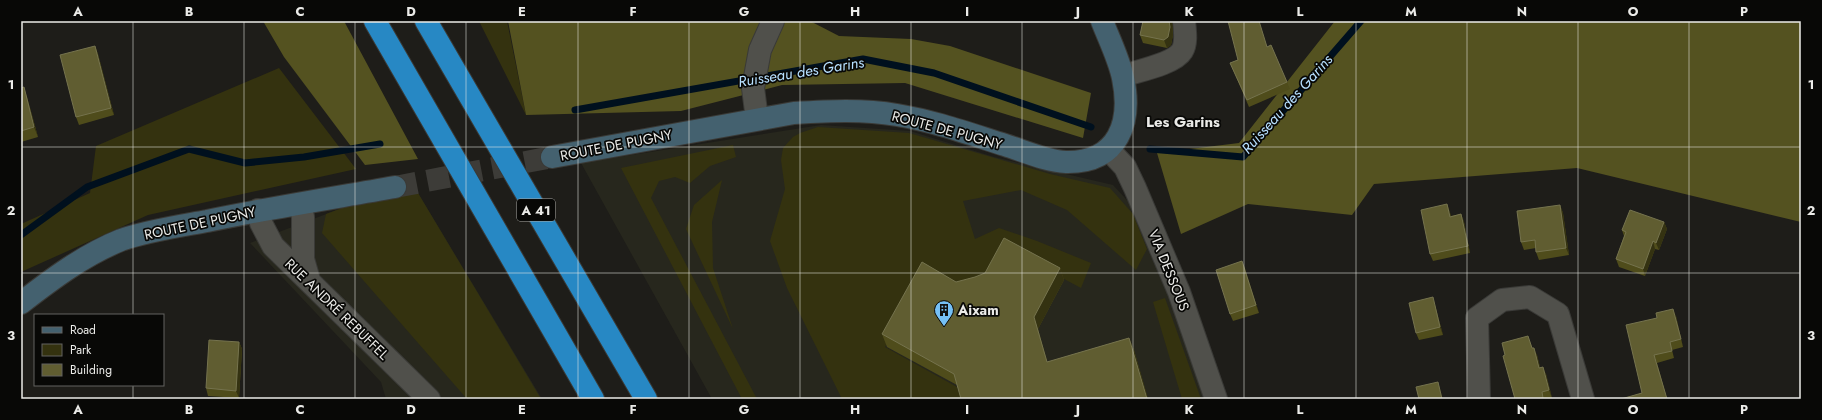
<svg xmlns="http://www.w3.org/2000/svg" width="1822" height="420" font-family="Jost,sans-serif">
	<style>
		.built { fill: #27271d }
		.green { fill: #34320f }
		.forest { fill: #545220 }
		.lines { fill: none; stroke-linecap: round; stroke-linejoin: round }
		.stream { stroke: #00101e; stroke-width: 7 }
		.secondary-tunnel { stroke: #3d3c38; stroke-width: 22; stroke-dasharray: 22 11; stroke-linecap: butt }
		.street-casing { stroke: #3a3a37; stroke-width: 24 }
		.secondary-casing { stroke: #3a3a37; stroke-width: 24 }
		.highway-casing { stroke: #3a3a37; stroke-width: 24 }
		.street { stroke: #50504b; stroke-width: 22 }
		.secondary { stroke: #44616f; stroke-width: 22 }
		.highway { stroke: #2788c4; stroke-width: 22 }
		.wall { fill: #4f4c1b }
		.shaded-wall { fill: #343211 }
		.building { fill: #605d31; stroke: #75734e }
		.grid { fill: none; stroke: #ebebe8; stroke-width: 1; stroke-opacity: 0.55 }
		.labels { text-anchor: middle; stroke-width: 3.5; stroke-linejoin: round; paint-order: stroke }
		.shield { fill: #080806; stroke: #a7a7a4; stroke-width: 1 }
		.shield-label { font-size: 13px; font-weight: bold; fill: #ebebe8 }
		.street-label { font-size: 14px; fill: #ebebe8; stroke: #080806 }
		.poi-label { font-size: 14px; font-weight: bold; fill: #ebebe8; stroke: #080806; text-anchor: start }
		.water-label { font-size: 15px; font-style: italic; fill: #b7e0ff; stroke: #080806 }
		.neighbourhood-label { font-size: 15px; font-weight: bold; fill: #ebebe8; stroke: #080806 }
		.neatline { fill: none; stroke: #ebebe8; stroke-width: 1.5 }
		.grid-label { font-size: 13px; text-anchor: middle; font-weight: bold; fill: #ebebe8 }
	</style>
	<rect width="100%" height="100%" fill="#1e1d19"/>
	<path class="built" d="M821,125L910,131L994,157L1113,185L1136,210L1147,236L1205,399H712L581,163Z
		M418,193L542,399H386L381,382L250,243L350,205Z"/>
	<path class="green" d="M479,21H507L526,115Z
		M279,68L356,169L148,215L21,272V224L90,193L96,146Z
		M818,127L909,133L1050,174L1110,188L1133,214L1147,249L1136,270L1067,210L1021,190L963,201L975,239L999,228L1037,241L1091,263L1081,288L1008,249L989,286L966,292L925,274L885,347L957,387L961,399H842L787,288L770,241L785,189L781,160L783,148L793,137L800,133Z
		M733,145L736,157L710,166L690,183L675,177L659,181L651,198L757,399H742L621,168Z
		M722,180L712,222L713,268L733,329L686,229L694,205Z
		M418,193L541,399H467L322,233L326,214L350,205Z
		M1165,298L1201,399H1182L1153,302Z"/>
	<path class="forest" d="M263,21H344L418,159L365,165L284,57Z
		M508,21H810L839,36L911,39L950,46L1091,93L1083,138L905,83L782,85L681,111L526,115Z
		M1335,21H1801V222L1577,168L1374,184L1352,215L1248,204L1181,234L1157,153L1239,143Z"/>
	<g class="lines">
		<path class="stream" d="M575,110L863,59L934,73L1091,127
			M1150,149L1243,157L1361,21
			M21,235L87,187L189,149L245,163L304,157L380,144"/>
		<path class="secondary-tunnel" d="M395,187L552,157"/>
		<g class="street-casing">
			<path id="street" d="M1123,76C1137,71 1174,64 1182,51C1187,43 1185,31 1184,21
				M757,119L753,88L760,50L773,21
				M1108,149L1125,167L1135,188L1179,292L1216,399
				M300,204L303,217V259L309,280
				M258,210L261,223L273,246L429,399
				M1479,399L1477,318L1502,300L1530,297L1558,314L1583,399"/>
		</g>
		<g class="secondary-casing">
			<path id="secondary" d="M552,157L794,113C828,111 863,109 897,115C934,121 970,134 1005,145C1024,151 1046,161 1066,162C1119,163 1132,122 1123,78C1119,59 1109,39 1102,21
				M21,303C52,279 84,255 121,240C146,231 180,226 207,221C269,208 333,198 395,187"/>
		</g>
		<g class="highway-casing">
			<path id="highway" d="M375,21L593,399
				M426,21L646,399"/>
		</g>
		<use href="#street" class="street"/>
		<use href="#secondary" class="secondary"/>
		<use href="#highway" class="highway"/>
	</g>
	<path class="wall" d="M1143,21H1172L1173,35L1171,45L1167,48L1143,43L1140,35Z
		M95,46L98,54L114,115L79,125L76,117Z
		M1267,47L1287,82L1290,89L1249,107L1230,63Z
		M21,88L27,97L38,137L21,142Z
		M1447,204L1451,216L1461,214L1464,222L1470,253L1433,261L1430,254Z
		M1560,205L1563,213L1569,255L1539,260L1536,252V248L1524,250L1521,242Z
		M1664,222L1667,229L1659,250L1655,249L1645,276L1619,267L1616,259L1624,236L1622,230Z
		M1242,261L1259,313L1233,321L1230,314Z
		M1060,268L1064,280L1038,329L1047,362L1129,338L1134,350L1148,399H961L957,385L887,347L882,334L956,282L975,277Z
		M1435,305L1443,335L1419,340L1416,333Z
		M1676,316L1683,347L1672,350L1674,358L1657,363L1667,399H1621L1642,393L1657,318Z
		M1528,336L1532,348L1537,355L1540,367L1546,374L1552,398L1547,399H1515L1505,355Z
		M239,342L242,349L239,398L208,396L206,388Z"/>
	<path class="shaded-wall" d="M1169,21H1172L1173,35L1171,45L1167,48L1164,40Z
		M95,46L98,54L114,115L111,108Z
		M24,87L27,97L38,137L34,127Z
		M1447,204L1450,212L1452,224L1450,217Z
		M1560,205L1563,213L1569,255L1566,248Z
		M1461,214L1464,222L1470,253L1468,246Z
		M1664,222L1667,229L1659,250L1656,243Z
		M1653,241L1655,249L1645,276L1643,269Z
		M1242,261L1245,268L1259,313L1256,305Z
		M1060,268L1064,280L1038,329L1051,374L1047,362L1034,317Z
		M1433,297L1435,305L1443,335L1440,327Z
		M1673,309L1676,316L1683,347L1681,339Z
		M1129,338L1134,350L1148,399H1147Z
		M239,342L242,349L239,398L236,391Z
		M1534,348L1537,355L1542,375L1539,368Z
		M1654,355L1657,363L1667,399Z
		M1543,367L1546,374L1552,398L1549,390Z
		M1438,382L1440,389L1443,399H1442Z"/>
	<path class="building" d="M1143,21H1169L1170,27L1168,37L1164,40L1140,35Z
		M1228,21H1259L1267,47L1271,45L1287,82L1247,100L1230,63L1238,60Z
		M95,46L111,108L76,117L60,55Z
		M24,87L34,127L21,131V88Z
		M1447,204L1450,217L1461,214L1468,246L1430,254L1421,210Z
		M1560,205L1566,248L1536,252L1535,240L1521,242L1517,211Z
		M1630,210L1664,222L1656,243L1653,241L1643,269L1616,259L1626,232L1622,230Z
		M1004,238L1060,268L1034,317L1047,362L1129,338L1147,399H961L954,374L882,334L922,262L956,282L975,277L985,273Z
		M1242,261L1256,305L1230,314L1216,270Z
		M1433,297L1440,327L1416,333L1409,303Z
		M1673,309L1681,339L1670,342L1672,351L1654,355L1667,399H1621L1642,393L1626,325L1657,318L1656,313Z
		M1528,336L1532,348H1534L1539,368L1543,367L1549,390L1542,392L1543,398L1538,399H1515L1503,356L1505,355L1502,343Z
		M209,340L239,342L236,391L206,388Z
		M1438,382L1442,399H1419L1416,387Z"/>
	<path class="grid" d="M133,21V315M244,21V399M355,21V399M466,21V399M578,21V399M689,21V399M800,21V399M911,21V399M1022,21V399M1133,21V399M1244,21V399M1356,21V399M1467,21V399M1578,21V399M1689,21V399M21,147H1801M21,273H1801M133,385V399"/>
	<defs>
		<g id="building-pin" transform="scale(1)"><path d="M0 17L-7.5 6A9.5 9.5 0 1 1 7.5 6Z" fill="#75c0f6" stroke="#080806"/><path d="M-4-6H4V6H1V3H-1V6H-4ZM-2.5-4.3h1.7v1.8h-1.7ZM.8-4.3h1.7v1.8H.8ZM-2.5-1h1.7V.8h-1.7ZM.8-1h1.7V.8H.8Z" fill="#111"/></g>
	</defs>
	<g fill-rule="evenodd">
		<use href="#building-pin" x="944" y="310"/>
	</g>
	<g class="labels">
		<rect class="shield" x="517" y="199" width="38" height="22" rx="3"/>
		<g class="shield-label">
			<text x="536" y="215">A 41</text>
		</g>
		<g class="street-label">
			<text transform="translate(947 130) rotate(15)" y="5">ROUTE DE PUGNY</text>
			<text transform="translate(616 145) rotate(-11)" y="5">ROUTE DE PUGNY</text>
			<text transform="translate(200 223) rotate(-12)" y="5">ROUTE DE PUGNY</text>
			<text transform="translate(1169 270) rotate(68)" y="5">VIA DESSOUS</text>
			<text transform="translate(337 309) rotate(44)" y="5">RUE ANDRÉ REBUFFEL</text>
		</g>
		<g class="poi-label">
			<text x="958" y="315">Aixam</text>
		</g>
		<g class="water-label">
			<text transform="translate(801 72) rotate(-9)" y="5">Ruisseau des Garins</text>
			<text transform="translate(1287 104) rotate(-48)" y="5">Ruisseau des Garins</text>
		</g>
		<g class="neighbourhood-label">
			<text x="1183" y="127">Les Garins</text>
		</g>
	</g>
	<rect width="1822" height="420" fill="none" stroke="#080806" stroke-width="44"/>
	<rect x="34" y="314" width="130" height="72" fill="#080806" stroke="#636360"/>
	<rect x="42" y="327" width="20" height="6" fill="#44616f" stroke="#636360"/>
	<text x="70" y="334" font-size="12" fill="#ebebe8">Road</text>
	<rect x="42" y="344" width="20" height="12" fill="#34320f" stroke="#636360"/>
	<text x="70" y="354" font-size="12" fill="#ebebe8">Park</text>
	<rect x="42" y="364" width="20" height="12" fill="#605d31" stroke="#636360"/>
	<text x="70" y="374" font-size="12" fill="#ebebe8">Building</text>
	<rect x="22" y="22" width="1778" height="376" class="neatline"/>
	<g class="grid-label">
		<text x="78" y="16">A</text>
		<text x="189" y="16">B</text>
		<text x="300" y="16">C</text>
		<text x="411" y="16">D</text>
		<text x="522" y="16">E</text>
		<text x="633" y="16">F</text>
		<text x="744" y="16">G</text>
		<text x="855" y="16">H</text>
		<text x="967" y="16">I</text>
		<text x="1078" y="16">J</text>
		<text x="1189" y="16">K</text>
		<text x="1300" y="16">L</text>
		<text x="1411" y="16">M</text>
		<text x="1522" y="16">N</text>
		<text x="1633" y="16">O</text>
		<text x="1744" y="16">P</text>
		<text x="11" y="89">1</text>
		<text x="1811" y="89">1</text>
		<text x="11" y="215">2</text>
		<text x="1811" y="215">2</text>
		<text x="11" y="340">3</text>
		<text x="1811" y="340">3</text>
		<text x="78" y="414">A</text>
		<text x="189" y="414">B</text>
		<text x="300" y="414">C</text>
		<text x="411" y="414">D</text>
		<text x="522" y="414">E</text>
		<text x="633" y="414">F</text>
		<text x="744" y="414">G</text>
		<text x="855" y="414">H</text>
		<text x="967" y="414">I</text>
		<text x="1078" y="414">J</text>
		<text x="1189" y="414">K</text>
		<text x="1300" y="414">L</text>
		<text x="1411" y="414">M</text>
		<text x="1522" y="414">N</text>
		<text x="1633" y="414">O</text>
		<text x="1744" y="414">P</text>
	</g>
</svg>
